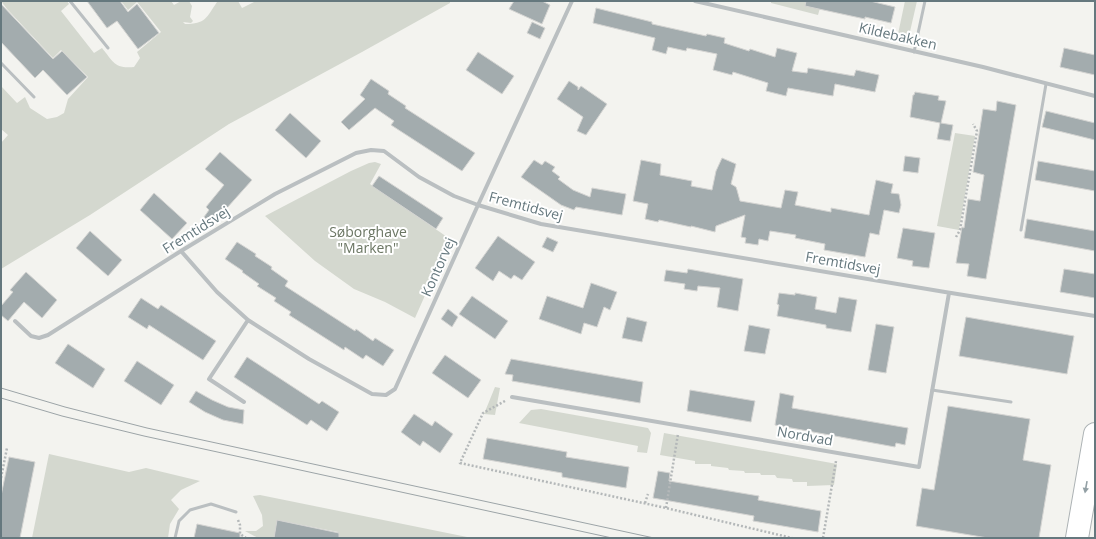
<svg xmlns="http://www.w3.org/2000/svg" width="1096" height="539" font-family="'Open Sans',sans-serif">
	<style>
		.green { fill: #d4d8cf }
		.building { fill: #a3acae; stroke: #d4d4d2 }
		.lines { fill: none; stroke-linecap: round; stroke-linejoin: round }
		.primary-casing { stroke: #acb2b4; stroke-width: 24 }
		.path { stroke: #b4b8b9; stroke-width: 2.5; stroke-dasharray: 2 2; stroke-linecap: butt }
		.service { stroke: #babfc1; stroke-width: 3 }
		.minor { stroke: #babfc1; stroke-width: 4 }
		.primary { stroke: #fff; stroke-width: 22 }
		.tram { stroke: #9ca4a7; stroke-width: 1 }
		.oneway { fill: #93a0a5 }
		.labels { text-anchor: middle; stroke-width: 4; stroke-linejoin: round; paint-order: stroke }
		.street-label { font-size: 14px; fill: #65787e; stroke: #fff }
		.park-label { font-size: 14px; fill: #6b7663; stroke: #fff }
	</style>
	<rect width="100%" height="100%" fill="#f3f3ef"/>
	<path class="green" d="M1,1H67L69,4L61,11L94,53L102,48C113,61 114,69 134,67L140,58L137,52L161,32L137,2L128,10L121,1H171L174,5L181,1H189L192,6L190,17L193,21L191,23L183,22L185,24C206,24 206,18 217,2L220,1H238L242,8L256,1H450V3L362,52L229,124L90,215L1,269V143L8,135L1,129V86L17,103L25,97L30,108L47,119L57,117L64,113L68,99L88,77L61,50L53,58L7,9Z
		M771,1H822L818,15L771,3Z
		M905,1H917L909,36L898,34Z
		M955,133L975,136L959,230L937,226Z
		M375,162L381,164L370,184L450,239L415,318L385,302L354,289L315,261L265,216L351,171L369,163Z
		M495,387L500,388L495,415L484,414Z
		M541,409L648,428L651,433L647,453L637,452L638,446L519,423L531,410Z
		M664,433L837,464L834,485L807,486V482H793L792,479L777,478L775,475H761L760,473H745L744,471L729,470L728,468L711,466V464H695V461L660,455Z
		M49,454L129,472L146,468L200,481L181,490L171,500L179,509L170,524L168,538H32Z
		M260,495L472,538H338V532L277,520L274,538H258L245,531H256L263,526L262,515L253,496Z"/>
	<path class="building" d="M87,1H120L128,12L137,4L159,33L138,49L117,21L107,28Z
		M514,1H542L550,5L542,24L509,9Z
		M806,1H870L895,7L891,23L865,17V19L805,6Z
		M1,4L53,59L62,51L87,77L67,95L43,70L35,78L1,42Z
		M596,8L652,22V24L706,36L707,34L725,38L724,43L749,51L750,49L775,57L777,48L797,53L792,71L807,73L808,68L854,76L856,70L879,75L875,92L835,84L833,96L788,88L786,96L766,91L768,83L733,72L732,75L713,70L717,54L687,48L686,51L668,47L666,54L652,50L655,38L593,23Z
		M532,22L545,28L540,39L527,33Z
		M1064,48L1095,55V75L1060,67Z
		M478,52L514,76L502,94L466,70Z
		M371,79L389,91L388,94L406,106L405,108L475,153L462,171L391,125L394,121L375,108L349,130L341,122L365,99L360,95Z
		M569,81L578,87V90L581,86L607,104L586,135L577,131L583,117L557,99Z
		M915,92L939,96L938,100L946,101L941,123L953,125L950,141L937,139L940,123L910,117L913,95H914Z
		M997,101L1016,105L986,279L967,276L969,264L956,263L962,227L964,228L968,199L980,201L984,175L973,172L983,109L996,111Z
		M1046,111L1095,123V140L1042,127Z
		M290,113L321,141L306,158L275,130Z
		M220,152L252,180L218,218L210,223L204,217L209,210L206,207L224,185L205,169Z
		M905,156L920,158L918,173L903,171Z
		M722,158L736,164L731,184L736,187L737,190L740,201L781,208L785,190L798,192L795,205L831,212V208L869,215L876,180L893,184L891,193L899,194L901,205L899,213L884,210L879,235L870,233L865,257L824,250L825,244L795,238L796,235L770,231L768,241L759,239L758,245L745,243L746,238L741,237L745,215L716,226L715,232L691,226V227L659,220L658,222L645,219L648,204L633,201L641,160L661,164L660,175L692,181L691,186L712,190L716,171Z
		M534,160L542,165L545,161L555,167L552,171L560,177L558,179L573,190L590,197L592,188L626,194L622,215L576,207L574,210L561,205L521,177Z
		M1038,161L1095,171V191L1035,180Z
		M379,176L443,218L436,229L372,186Z
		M154,193L187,223L172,239L140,210Z
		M1027,219L1095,231V251L1024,238Z
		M903,228L935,233L929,268L912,266L913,261L897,258Z
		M90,231L122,260L108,276L76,248Z
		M498,236L535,262L522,280L514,275L511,279L499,271L493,281L475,268Z
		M547,237L558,242L553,252L542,247Z
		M237,242L256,254L255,256L272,267L271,269L288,281L285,286L355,331L356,329L373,341L375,338L394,350L383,366L366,355L363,359L345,347L344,350L289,315L291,312L274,301L276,298L257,286L259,284L242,272L243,271L225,259Z
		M688,269L743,279L738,311L717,307L720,288L698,286L697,291L684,289L685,284L664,281L666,270L687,273Z
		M1064,269L1095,274V298L1060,292Z
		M26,272L57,300L42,318L24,302L8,321L1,315V306L13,292L10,290Z
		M591,283L617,292L610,310L604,307L597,327L584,323L581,334L539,319L547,296L583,308Z
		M779,293L795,295V293L817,297L815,309L836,313L839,297L857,300L851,332L826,328V325L777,316L779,305L777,304Z
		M472,296L508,321L495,339L459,314Z
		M141,298L158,309L161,305L216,341L203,360L149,325L147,329L128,317Z
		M448,309L458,317L452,327L441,319Z
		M627,317L647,322L642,342L622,338Z
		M966,317L1074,336L1067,374L959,356Z
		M876,324L894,327L886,373L868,370Z
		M749,325L770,329L765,354L744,351Z
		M68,344L105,369L93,388L55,363Z
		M445,355L481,380L468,398L432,373Z
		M247,357L319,404L322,401L339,412L327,431L311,420L307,425L234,377Z
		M511,359L643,382L640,403L512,381L513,375L505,374Z
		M137,361L174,385L161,405L124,381Z
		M690,390L755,401L751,422L687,411Z
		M196,391L212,400L228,407L244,410L243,424L223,420L205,412L189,402Z
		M780,393L794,396L792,408L908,428L905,445L896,443L895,447L775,425Z
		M948,406L1030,419L1023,460L1051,465L1039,538H988L916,526L922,488L934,490Z
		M414,414L432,426L435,421L453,434L440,453L423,441L420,446L401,432Z
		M487,438L567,452L566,457L629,467L626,488L562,477V473L483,459Z
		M9,457L35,462L20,538H1V496Z
		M658,471L670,473L669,481L759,496L758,500L821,511L818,532L753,521L754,516L653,498Z
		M277,520L339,533V538H274Z
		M197,524L240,533V538H194Z"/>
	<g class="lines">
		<g class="primary-casing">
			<path id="primary" d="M1077,538L1095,434"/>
		</g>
		<path class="path" d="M956,237L960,230L977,131L973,124
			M505,401L483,413L460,463L666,508L792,538
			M1,478L7,448
			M645,503L648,494
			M666,508L678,434
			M238,520L240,525V534L246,538
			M823,538L836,461"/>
		<path class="service" d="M70,1L108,48
			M914,52L925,1
			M1,63L34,97
			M1021,230L1046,84
			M932,390L1011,402
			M175,538L179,521L190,510L211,504L236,512"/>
		<path class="minor" d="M695,1L983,67L1095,96
			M181,251L217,292L248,320L309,359L372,394L386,395L395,389L478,205L572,1
			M15,321L31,336L39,338L48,335L181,251L275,194L356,153L371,150L384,151L419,177L454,196L478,205L541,224L945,292L1095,316
			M512,397L919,467L949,293
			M244,402L209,379L248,320"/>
		<use href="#primary" class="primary"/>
		<path class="tram" d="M1,388L65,407L147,428L654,538
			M1,398L62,416L144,436L612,538"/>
	</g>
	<defs><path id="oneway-solid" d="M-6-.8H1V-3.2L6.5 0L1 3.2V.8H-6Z"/></defs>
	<use class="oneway" href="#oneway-solid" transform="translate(1086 487) rotate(100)"/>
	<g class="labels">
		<g class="street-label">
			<text transform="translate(898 36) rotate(13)" y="5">Kildebakken</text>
			<text transform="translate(526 206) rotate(15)" y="5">Fremtidsvej</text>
			<text transform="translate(196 230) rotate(-32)" y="5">Fremtidsvej</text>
			<text transform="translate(843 263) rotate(10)" y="5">Fremtidsvej</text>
			<text transform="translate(438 267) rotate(-66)" y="5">Kontorvej</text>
			<text transform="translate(805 436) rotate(10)" y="5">Nordvad</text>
		</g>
		<g class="park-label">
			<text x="368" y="237">Søborghave<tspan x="368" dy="16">"Marken"</tspan></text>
		</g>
	</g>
	<rect width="1096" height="539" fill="none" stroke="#65787e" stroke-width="4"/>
</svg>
